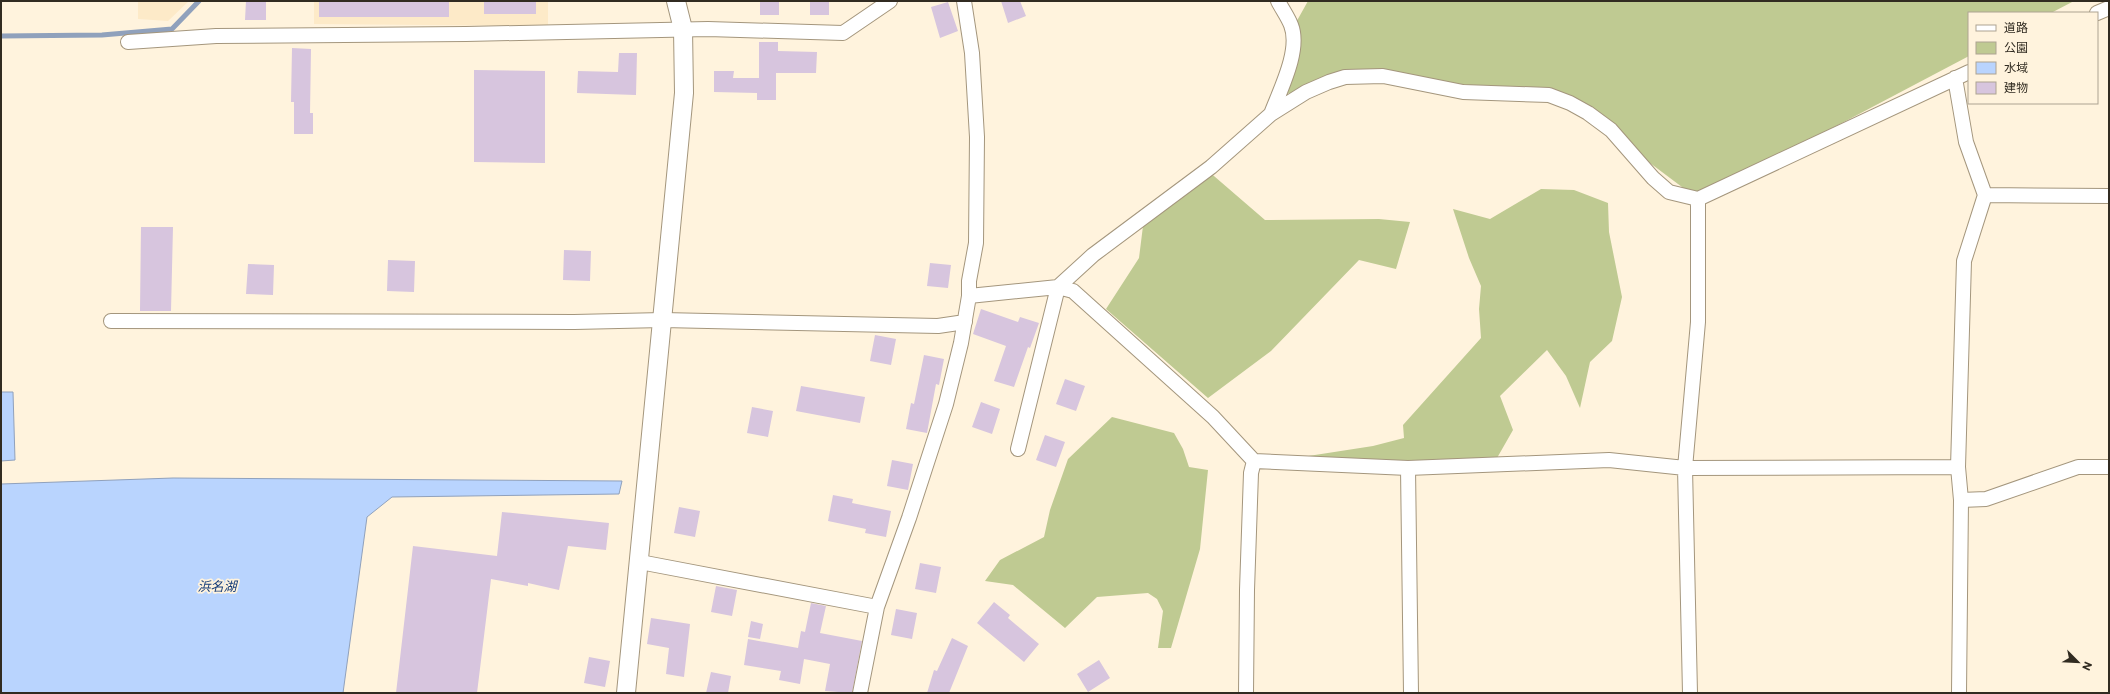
<svg xmlns="http://www.w3.org/2000/svg" width="2110" height="694" font-family="Commissioner,'Noto Sans JP',sans-serif">
	<style>
		.built { fill: #fdeac8 }
		.green { fill: #bfca92 }
		.water { fill: #b9d4fe; stroke: #90a1bc }
		.lines { fill: none; stroke-linecap: round; stroke-linejoin: round }
		.stream { stroke: #90a1bc; stroke-width: 5 }
		.building { fill: #d7c5de }
		.minor-casing { stroke: #a4967d; stroke-width: 16 }
		.tertiary-casing { stroke: #a4967d; stroke-width: 20 }
		.minor { stroke: #fff; stroke-width: 14 }
		.tertiary { stroke: #fff; stroke-width: 18 }
		.labels { text-anchor: middle; stroke-width: 3.5; stroke-linejoin: round; paint-order: stroke }
		.water-label { font-size: 13px; font-style: italic; fill: #173d79; stroke: #fff3dd }
	</style>
	<rect width="100%" height="100%" fill="#fff3dd"/>
	<path class="built" d="M138,1H189L168,21L138,19Z
		M314,1H548V26L314,24Z"/>
	<path class="green" d="M1308,1H2074L2051,13H1969V56L1698,199L1570,103L1357,77L1278,96L1294,26Z
		M1207,170L1265,220L1379,219L1410,222L1396,269L1359,260L1271,351L1208,398L1106,309L1139,258L1143,226Z
		M1541,189L1574,190L1608,203L1609,232L1622,297L1612,341L1590,362L1580,408L1566,376L1547,350L1500,396L1513,430L1493,465L1289,459L1373,446L1404,438L1403,425L1481,338L1479,309L1481,286L1469,258L1453,209L1490,219Z
		M1112,417L1174,433L1183,449L1189,467L1208,470L1200,549L1171,648H1158L1163,611L1157,599L1148,593L1097,597L1065,628L1013,585L985,581L1000,560L1044,537L1050,510L1068,459Z"/>
	<path class="water" d="M1,392H13L15,460L1,461Z
		M173,478L622,481L619,494L392,497L367,517L343,693H1V484Z"/>
	<g class="lines">
		<path class="stream" d="M1,36L102,35L172,29L199,1"/>
	</g>
	<path class="building" d="M246,1H266V20H245Z
		M319,1H449V17H319Z
		M484,1H536V14H484Z
		M760,1H779V15H760Z
		M810,1H829V15H810Z
		M1001,1H1020L1026,16L1008,23Z
		M948,2L958,31L940,38L931,7Z
		M759,42H778V51L817,52L816,73H776V100H757V93L714,92V71H734L733,78H759Z
		M292,48L311,49L310,113H313V134H294V102H291Z
		M619,53H637L636,95L577,93L578,71L618,72Z
		M474,70L545,71V163L474,162Z
		M141,227H173L171,311H140Z
		M564,250L591,251L590,281L563,280Z
		M388,260L415,261L414,292L387,291Z
		M930,263L951,265L948,288L927,286Z
		M248,264L274,265L273,295L246,294Z
		M981,309L1018,322L1020,317L1039,323L1030,348L1028,347L1014,387L994,381L1006,346L973,334Z
		M875,335L896,339L891,365L870,361Z
		M924,355L944,359L939,385L936,384L927,433L906,429L911,403L914,404Z
		M1065,379L1085,386L1076,411L1056,404Z
		M801,386L865,397L860,423L796,411Z
		M981,402L1000,409L992,434L972,427Z
		M752,407L773,411L768,437L747,433Z
		M1045,435L1065,442L1056,467L1036,460Z
		M892,460L913,464L908,490L887,486Z
		M833,495L853,499L852,503L891,511L886,537L865,533L866,529L828,521Z
		M679,507L700,511L695,537L674,533Z
		M502,512L609,523L606,550L568,546L559,590L528,583V586L491,579L477,693H396L413,546L497,556Z
		M920,563L941,567L936,593L915,589Z
		M716,586L737,590L732,616L711,612Z
		M994,602L1010,615L1008,618L1039,644L1024,662L977,623Z
		M811,603L826,606L820,633L862,641L852,693L825,691L830,664L804,659L800,684L779,680L781,671L744,665L748,639L798,648L801,631L805,632Z
		M896,609L917,613L912,639L891,635Z
		M651,618L690,624L684,677L666,674L669,648L647,644Z
		M751,621L763,624L760,639L748,637Z
		M952,638L968,646L949,693H927L934,670L937,671Z
		M589,657L610,661L605,687L584,683Z
		M1099,660L1110,678L1088,692L1077,674Z
		M711,672L731,676L728,693H706Z"/>
	<g class="lines">
		<g class="minor-casing">
			<path id="minor" d="M2097,13L2109,8
				M128,42L216,36L466,34L708,29L843,33L890,1
				M1955,78L1966,142L1985,195L1964,261L1958,467L1961,500L1959,693
				M1271,114C1280,90 1301,50 1291,25C1288,17 1282,9 1278,1
				M1985,195L2109,196
				M969,296L1058,287L1073,291L1213,417L1254,461
				M111,321L574,322L663,320L938,326L965,322
				M1018,449L1058,287L1093,255L1211,167L1271,114L1306,92L1329,82L1345,77L1383,76L1463,92L1549,95L1570,103L1588,113L1611,130L1653,178L1669,192L1698,199L1969,72
				M1408,468L1411,693
				M1961,500L1986,499L2078,467H2109
				M640,562L877,607
				M860,693L877,607L909,518L946,404L961,343L969,296V281L976,243L977,137L972,53L964,1
				M1246,693L1247,590L1251,473L1254,461L1408,468L1609,460L1685,468L1958,467
				M1690,693L1685,468L1698,322V199"/>
		</g>
		<g class="tertiary-casing">
			<path id="tertiary" d="M626,693L684,93L683,29L676,1"/>
		</g>
		<use href="#minor" class="minor"/>
		<use href="#tertiary" class="tertiary"/>
	</g>
	<g class="labels">
		<g class="water-label">
			<text x="217" y="591">浜名湖</text>
		</g>
	</g>
	<rect width="2110" height="694" fill="none" stroke="#312b21" stroke-width="4"/>
	<rect x="1968" y="12" width="130" height="92" fill="#fff3dd" stroke="#ada392"/>
	<rect x="1976" y="25" width="20" height="6" fill="#ffffff" stroke="#ada392"/>
	<text x="2004" y="32" font-size="12" fill="#312b21">道路</text>
	<rect x="1976" y="42" width="20" height="12" fill="#bfca92" stroke="#ada392"/>
	<text x="2004" y="52" font-size="12" fill="#312b21">公園</text>
	<rect x="1976" y="62" width="20" height="12" fill="#b9d4fe" stroke="#ada392"/>
	<text x="2004" y="72" font-size="12" fill="#312b21">水域</text>
	<rect x="1976" y="82" width="20" height="12" fill="#d7c5de" stroke="#ada392"/>
	<text x="2004" y="92" font-size="12" fill="#312b21">建物</text>
	<g transform="translate(2078 662) rotate(114)" stroke="#fff3dd" stroke-width="3" paint-order="stroke">
	<path d="M0-3L7 15L0 10L-7 15Z" fill="#312b21"/>
	<text y="-6" font-size="11" font-weight="bold" text-anchor="middle" fill="#312b21">N</text>
	</g>
</svg>
